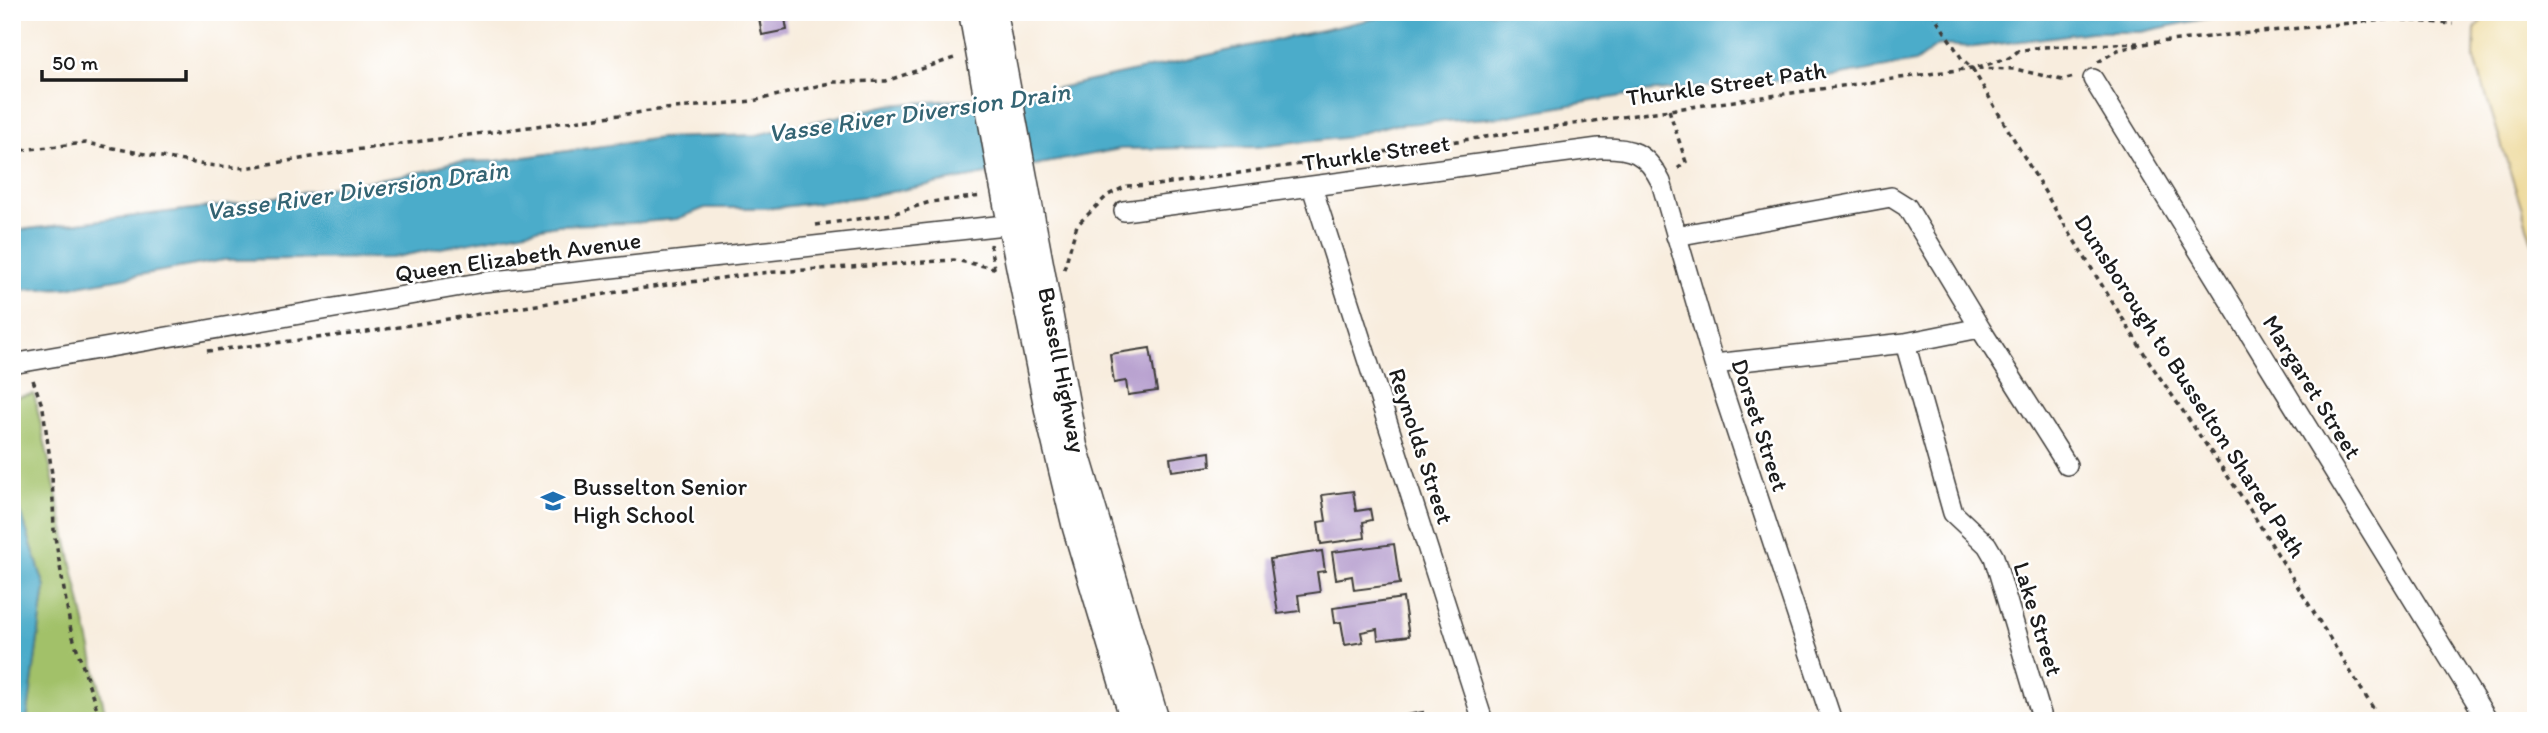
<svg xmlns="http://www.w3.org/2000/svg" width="2548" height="733" font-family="Itim,sans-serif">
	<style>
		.green { fill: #a2c169; stroke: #5f6e42; stroke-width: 2 }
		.sand { fill: #eeda9e; stroke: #857b5d; stroke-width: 2 }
		.water { fill: #4bacca; stroke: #346473; stroke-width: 2 }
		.building { fill: #b9a3d0 }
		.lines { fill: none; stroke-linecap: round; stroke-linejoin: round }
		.minor-casing { stroke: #3d3b39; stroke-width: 22 }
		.major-casing { stroke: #3d3b39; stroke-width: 27 }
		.path { stroke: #3d3b39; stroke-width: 3.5; stroke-dasharray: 5 5; stroke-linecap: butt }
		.minor { stroke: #fff; stroke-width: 19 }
		.major { stroke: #fff; stroke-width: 24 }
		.labels { text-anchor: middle; stroke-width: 5; stroke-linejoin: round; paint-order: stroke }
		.street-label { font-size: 24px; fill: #1c1c1c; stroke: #fff }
		.poi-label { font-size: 24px; fill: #1c1c1c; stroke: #fff; text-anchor: start }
		.water-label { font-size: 26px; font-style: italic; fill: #346473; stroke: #fff }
	</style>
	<rect width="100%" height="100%" fill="#fff"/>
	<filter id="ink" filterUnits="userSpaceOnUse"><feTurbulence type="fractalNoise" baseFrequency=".0143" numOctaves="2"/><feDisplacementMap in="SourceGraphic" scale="14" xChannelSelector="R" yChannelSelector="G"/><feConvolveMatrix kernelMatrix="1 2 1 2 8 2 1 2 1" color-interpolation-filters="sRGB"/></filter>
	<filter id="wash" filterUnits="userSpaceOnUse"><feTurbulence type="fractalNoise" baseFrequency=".00686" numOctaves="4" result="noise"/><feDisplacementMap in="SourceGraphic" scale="28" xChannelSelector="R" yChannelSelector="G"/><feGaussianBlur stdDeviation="1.57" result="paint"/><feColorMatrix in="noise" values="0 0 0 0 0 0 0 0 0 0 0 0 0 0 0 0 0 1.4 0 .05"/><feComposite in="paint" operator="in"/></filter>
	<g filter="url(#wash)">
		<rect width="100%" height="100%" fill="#f8edde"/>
		<path class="green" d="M34,394L107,721H27L45,587L12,485V398Z"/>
		<path class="sand" d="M2536,12V255L2474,56L2475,29L2485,17Z"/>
		<path class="water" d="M1404,12H2251L2218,16L2141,32H2091L1975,47L1938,45L1915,62L1835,76L1645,92L1502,117L1391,125L1342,138L1256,147L1120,149L870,196L774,208H705L677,219L632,223L557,225L391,258L224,260L66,288L12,290V231L242,203L431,170L451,162L496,161L660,138L756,135L889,105L1031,94Z
			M12,485L45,587L27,721H12Z"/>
		<g id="blocks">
			<path class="building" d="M758,12H784L787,30L762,35Z
				M1150,348L1157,391L1128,395L1126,381L1114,383L1110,354Z
				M1210,452L1211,466L1172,471L1170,458Z
				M1353,491L1356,511L1370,509L1372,520L1363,522L1365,538L1321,544L1318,522L1326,521L1322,495Z
				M1394,544L1400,584L1354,590L1352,576L1336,579L1332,552Z
				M1322,551L1325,571L1317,572L1320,592L1298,595L1300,611L1278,614L1270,559Z
				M1403,598L1409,636L1378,640L1377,629L1361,632L1363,642L1345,645L1341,622L1335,623L1333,608Z
				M1423,712L1424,721H1401L1400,716Z"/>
		</g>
	</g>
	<g filter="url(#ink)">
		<use href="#blocks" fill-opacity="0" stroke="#3d3b39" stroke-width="2"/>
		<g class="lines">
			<g class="minor-casing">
				<path id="minor" d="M2093,79L2488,721
					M1312,187L1483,721
					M1124,211L1599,148C1631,147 1646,152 1661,182L1714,364L1832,721
					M1676,236L1891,197L1907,207L1980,328L2067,465
					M1905,343L1953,513L1987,545L1994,557L2043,721
					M12,364L484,282L1023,223
					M1714,364L1905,343L1980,328"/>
			</g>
			<g class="major-casing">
				<path id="major" d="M971,12L1001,179L1049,420L1075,528L1133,721
					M994,12L1075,446L1157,721"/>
			</g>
			<path class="path" d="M1932,12L1962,59L1972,68L2056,211L2152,366L2246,503L2381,721
				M2098,62L2118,50L2148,43L2392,19L2453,24
				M1978,67L2009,58L2018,51L2041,47L2138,43
				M1669,110L1686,162L1676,170
				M12,151L86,143L205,165L245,168L355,150L665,109L753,101L834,82L886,81L957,57
				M816,225L892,214L930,202L983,196
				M990,244L994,268
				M1064,269L1077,225L1108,195L1127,186L1157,185L1669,110L1972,68L2015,69L2062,80L2074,77
				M207,351L367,332L637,289L760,273L954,260L994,268L996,271
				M33,380L43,408L52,474L54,531L71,631L101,721"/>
			<use href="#minor" class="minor"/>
			<use href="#major" class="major"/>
		</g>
	</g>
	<defs>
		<g id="school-bare" transform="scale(1.89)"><path d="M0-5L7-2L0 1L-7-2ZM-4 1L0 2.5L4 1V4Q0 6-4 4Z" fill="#1f6fb2" stroke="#fff" stroke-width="2.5" paint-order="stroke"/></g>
	</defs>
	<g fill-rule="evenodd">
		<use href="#school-bare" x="553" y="501"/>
	</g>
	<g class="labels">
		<g class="street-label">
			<text transform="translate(1726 84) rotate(-8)" y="8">Thurkle Street Path</text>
			<text transform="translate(1376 153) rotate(-8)" y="8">Thurkle Street</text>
			<text transform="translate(518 257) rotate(-8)" y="8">Queen Elizabeth Avenue</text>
			<text transform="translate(1062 370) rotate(79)" y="8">Bussell Highway</text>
			<text transform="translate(2190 386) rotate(57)" y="8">Dunsborough to Busselton Shared Path</text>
			<text transform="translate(2312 387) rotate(58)" y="8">Margaret Street</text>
			<text transform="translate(1760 425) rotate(72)" y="8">Dorset Street</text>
			<text transform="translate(1421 446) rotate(72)" y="8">Reynolds Street</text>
			<text transform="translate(2038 619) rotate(73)" y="8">Lake Street</text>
		</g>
		<g class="poi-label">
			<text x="573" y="495">Busselton Senior<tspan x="573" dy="28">High School</tspan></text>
		</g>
		<g class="water-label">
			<text transform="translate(919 112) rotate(-8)" y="9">Vasse River Diversion Drain</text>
			<text transform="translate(357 190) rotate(-8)" y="9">Vasse River Diversion Drain</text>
		</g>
	</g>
	<rect width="2548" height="733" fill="none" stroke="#fff" stroke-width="42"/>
	<path d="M42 70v10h144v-10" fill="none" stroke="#1c1c1c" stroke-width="3.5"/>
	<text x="52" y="70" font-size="21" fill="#1c1c1c" stroke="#ffffff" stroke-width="5" paint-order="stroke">50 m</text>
</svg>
